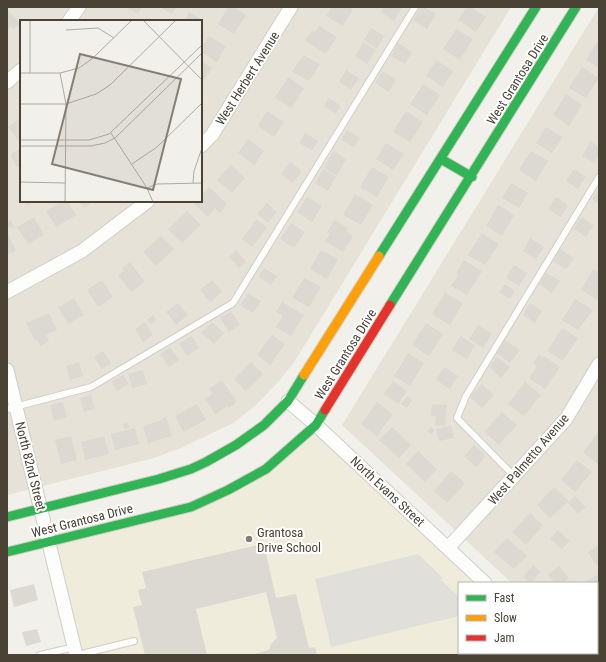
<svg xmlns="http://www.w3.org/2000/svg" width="606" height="662" font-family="'Roboto Condensed',sans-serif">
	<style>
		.residential { fill: #e6e2d7; fill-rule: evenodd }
		.education { fill: #f0ecdc }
		.parking { fill: #e1dfda }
		.building { fill: #dcd9d2 }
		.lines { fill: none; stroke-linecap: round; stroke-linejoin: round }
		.lane-casing { stroke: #d0cdc7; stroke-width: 8 }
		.street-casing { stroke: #d0cdc7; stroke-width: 15 }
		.fast-casing { stroke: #d2cec1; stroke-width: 11 }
		.slow-casing { stroke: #d2cec1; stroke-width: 11 }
		.jam-casing { stroke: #d2cec1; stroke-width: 11 }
		.lane { stroke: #fdfdfc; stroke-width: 6 }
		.street { stroke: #fdfdfc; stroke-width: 13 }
		.fast { stroke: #30b455; stroke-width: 9 }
		.slow { stroke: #ff9f0a; stroke-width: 9 }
		.jam { stroke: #e5322d; stroke-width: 9 }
		.poi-dot { fill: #847f74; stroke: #fff; stroke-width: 1.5 }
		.labels { text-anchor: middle; stroke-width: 4; stroke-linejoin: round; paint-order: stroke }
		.street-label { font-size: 13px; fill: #494235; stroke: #fff }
		.poi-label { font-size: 13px; fill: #494235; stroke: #fff; text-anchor: start }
		.inset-road { fill: none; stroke: #aeaaa2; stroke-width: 1 }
		.view { fill: #847f74; fill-opacity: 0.15; stroke: #847f74; stroke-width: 2 }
		.inset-edge { fill: none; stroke: #494235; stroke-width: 2 }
	</style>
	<rect width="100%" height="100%" fill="#f2f0ea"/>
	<path class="residential" d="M7,7H511L295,361L279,381L256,405L233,423L181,448L154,458L7,495ZM21,21H201V201H21Z
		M599,7V655H589L587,653H597V583H512L342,425Z"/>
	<path class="education" d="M316,425L485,583H459V653H560L562,655H76L49,541L228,490Z"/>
	<path class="parking" d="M418,554L443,578L441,580L459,597V616L331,647L315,579Z"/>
	<path class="building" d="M125,7H142L138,14Z
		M160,7H176L172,14Z
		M228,7H234L246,15L234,34L218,24Z
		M331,7H349L353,9L343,26L326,16Z
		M384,7H401L402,8L394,21L381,12Z
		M421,7H424L436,14L427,29L413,20Z
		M467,7H470L486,17L476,32L458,20Z
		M7,10L20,23L14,29L11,27L7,31Z
		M189,12L201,19L200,21H185Z
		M319,26L337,37L326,54L305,41L312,30L315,32Z
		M371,28L384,36L377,49L364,40Z
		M456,29L473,39L460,60L443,49Z
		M209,36L226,46L217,62L201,52V49Z
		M599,39V68L586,60Z
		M363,42L376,50L367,64L355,56Z
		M398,43L412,52L405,64L391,56Z
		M303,55L320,64L309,81L292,72Z
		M436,60L453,71L443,87L426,76Z
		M201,61L212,68L201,85Z
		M582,67L599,78L586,98L569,88Z
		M346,70L359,78L351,90L339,82Z
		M382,71L396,79L389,92L375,83Z
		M288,77L304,88L292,108L275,98Z
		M423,84L440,95L427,115L410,104Z
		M566,94L582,105L569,126L553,115Z
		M329,98L341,106L336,114L324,106Z
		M267,111L284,122L274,137L258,126Z
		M406,111L423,122L410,142L393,132Z
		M21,117V141L20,142L8,127Z
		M546,127L563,137L552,153L536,143Z
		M347,130L360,138L354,147L341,140Z
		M305,133L318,141L312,150L299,143Z
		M248,139L264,151L254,165L238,153Z
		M591,141L599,147V155L594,163L582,156Z
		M386,143L404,154L393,170L376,159Z
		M19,149L21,153V165L17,167L10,155Z
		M333,151L346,159L337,176L323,168Z
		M531,151L548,161L536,181L519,170Z
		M290,162L302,171L293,183L281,174Z
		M231,165L245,178L232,193L217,180Z
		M372,167L389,177L377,197L360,187Z
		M323,169L336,177L328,191L315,183Z
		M574,169L586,177L578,189L566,181Z
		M511,183L528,193L519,208L502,198Z
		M209,187L227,204L220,213L215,208L208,217L194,204L196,201H201V196Z
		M599,188V204L592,199Z
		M355,194L373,205L361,225L343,215Z
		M307,197L322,206L312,222L297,212Z
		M556,197L568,205L561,217L548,209Z
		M24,201H35L27,206Z
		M62,201H67L76,215L56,227L46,211Z
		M79,201H94L84,208Z
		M267,203L277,212L268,223L257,214Z
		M498,205L514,215L502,236L486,226Z
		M187,211L201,225L182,243L168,229Z
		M34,217L44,235L28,244L17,227Z
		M581,217L594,225L586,237L574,229Z
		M257,219L267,228L252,247L242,239Z
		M334,220L348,228L346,231L353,236L343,252L325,241L330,234L327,232Z
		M11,221L14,227L9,228L7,222Z
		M291,223L305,232L294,248L280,239Z
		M7,232L16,251L7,255Z
		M482,233L499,244L485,265L468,255Z
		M161,236L174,249L156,266L143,252Z
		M530,238L544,247L536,259L523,251Z
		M560,249L574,258L566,269L553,261Z
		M236,250L246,262L239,268L229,257Z
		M321,250L338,259L327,279L310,269Z
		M464,260L482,271L467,295L451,286L458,275L456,274Z
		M130,262L145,282L131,292L118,275L124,271L122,268Z
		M514,265L527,273L519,286L506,278Z
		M264,268L277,276L271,285L258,277Z
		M593,269L599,272L598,300L581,290Z
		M546,273L560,281L552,293L539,284Z
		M304,278L321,287L309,307L292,298Z
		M102,280L113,297L98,307L87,290Z
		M212,280L222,292L210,302L200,290Z
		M505,284L515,291L510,299L499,292Z
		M248,293L261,301L253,313L240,305Z
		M445,293L463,303L450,325L432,314Z
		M74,298L84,315L68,324L58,307Z
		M575,299L593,310L578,330L562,320Z
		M282,302L304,315L291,336L276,327L283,316L276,312Z
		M178,303L188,315L176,325L166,312Z
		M530,303L542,311L535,323L523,315Z
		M231,311L240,325L229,332L220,318Z
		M49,313L57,330L46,335L49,341L40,346L37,340L35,341L26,323Z
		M153,315L156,320L150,325L147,320Z
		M145,322L153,335L143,342L135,329Z
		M212,322L224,333L214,344L201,333Z
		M426,323L443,334L429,356L412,345Z
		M478,325L492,334L483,348L469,339Z
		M562,328L578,338L563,361L547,351Z
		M272,335L285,344L270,365L257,355Z
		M192,336L199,348L187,356L179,343Z
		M460,336L475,345L467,359L452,350Z
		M505,340L520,350L510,363L496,353Z
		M170,347L179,360L169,367L160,354Z
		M103,351L111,363L102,369L94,357Z
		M408,353L424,363L410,386L394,376Z
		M539,355L543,357L544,356L560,367L545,389L529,378L537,366L533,363Z
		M497,357L510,367L501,378L489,367Z
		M79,362L83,376L70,380L66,366Z
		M251,362L263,374L246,391L234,379Z
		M444,367L458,376L450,389L436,380Z
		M143,370L147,384L132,388L128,374Z
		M123,375L129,384L117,391L111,382Z
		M222,380L237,402L229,408L228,406L215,414L205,399L213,394L209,389Z
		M393,381L407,391L398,404L384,394Z
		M525,382L541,395L524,416L508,404Z
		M482,384L494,395L482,408L470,397Z
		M91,395L95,409L84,412L80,398Z
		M407,396L412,400L407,408L401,404Z
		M63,402L67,417L54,421L50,405Z
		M377,402L393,414L377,436L361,424Z
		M197,404L206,420L183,432L175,416Z
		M432,404L447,405L445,426H435L436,416H431Z
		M502,412L517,425L499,445L484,432Z
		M166,416L172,436L148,443L143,426L162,420V418Z
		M128,423L129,428L124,429L123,424Z
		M451,425L454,438L439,441L436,429Z
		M392,427L411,445L399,458L379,440Z
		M431,427L435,430L431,434L427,431Z
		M135,428L139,444L115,450L111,434Z
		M599,431V463L598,464L583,452Z
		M71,436L77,460L61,464L55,440Z
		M104,436L109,454L85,460L81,442Z
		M474,445L486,456L476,467L464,456Z
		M418,451L437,469L425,482L406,464Z
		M577,460L592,472L575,492L561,480Z
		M451,471L465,483L447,503L434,491Z
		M554,487L569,501L550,518L537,505Z
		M575,496L586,507L578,514L568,503Z
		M530,513L543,525L526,545L512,532Z
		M558,530L570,541L562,549L550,539Z
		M507,538L527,556L514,569L494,552Z
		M258,545L259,551L265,549L276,598L296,594L309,648L315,647L317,655H251L269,650L271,644L277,638L266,592L196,609L207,655H145L133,607L142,605L138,590L146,588L142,572Z
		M598,546L599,564L596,565L588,552Z
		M533,565L541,572L531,583H530L523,577Z
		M559,566L569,578L563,583H555L548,575Z
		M599,574V596L597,597V583H583Z
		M34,584L38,600L14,607L10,590Z
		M37,629L41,642L26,646L22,632Z"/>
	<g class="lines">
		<g class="lane-casing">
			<path id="lane" d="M7,409L91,387L233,303L415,7
				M514,476L457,418L466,396L599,177
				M40,655L75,647
				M78,655L134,641"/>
		</g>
		<g class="street-casing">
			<path id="street" d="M69,21L79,7
				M7,82L21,70
				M201,146L212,135L291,7
				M7,292L82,251L148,201
				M7,370L76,655
				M288,401L316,425L485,583
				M448,548L566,419L599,364
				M597,642L599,641
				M560,653L562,655
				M582,655L584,653"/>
		</g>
		<g class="fast-casing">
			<path id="fast" d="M441,159L472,177
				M379,256L536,7
				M390,305L576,7
				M7,517L159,479L191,469L206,462L236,445L264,425L288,401L304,375
				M7,552L191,507L228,490L266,469L316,425L325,410"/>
		</g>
		<g class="slow-casing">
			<path id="slow" d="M304,375L379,256"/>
		</g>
		<g class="jam-casing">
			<path id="jam" d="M325,410L390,305"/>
		</g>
		<use href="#lane" class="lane"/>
		<use href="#street" class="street"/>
		<use href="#fast" class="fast"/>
		<use href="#slow" class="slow"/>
		<use href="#jam" class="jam"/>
	</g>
	<circle class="poi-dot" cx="249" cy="539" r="4"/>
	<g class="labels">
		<g class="street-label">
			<text transform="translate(247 78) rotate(-58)" y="5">West Herbert Avenue</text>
			<text transform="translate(517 79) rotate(-58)" y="5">West Grantosa Drive</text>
			<text transform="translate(345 354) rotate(-58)" y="5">West Grantosa Drive</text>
			<text transform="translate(528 459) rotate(-49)" y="5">West Palmetto Avenue</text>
			<text transform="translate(31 466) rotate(76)" y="5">North 82nd Street</text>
			<text transform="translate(388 491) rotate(43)" y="5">North Evans Street</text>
			<text transform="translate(82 520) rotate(-14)" y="5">West Grantosa Drive</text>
		</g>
		<g class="poi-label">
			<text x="257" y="537">Grantosa<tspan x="257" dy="15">Drive School</tspan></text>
		</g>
	</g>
	<g transform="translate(20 20)">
		<rect width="182" height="182" fill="#f2f0ea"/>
		<path class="inset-road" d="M123,0L182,60M46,10L78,8L94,18M0,53H40L59,48L73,38L112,0M10,53V0M40,53L46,84L45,182M0,84H46L76,74L90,65L156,0M91,113L127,168L133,182M0,120H69L89,114L182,25M0,126H71L85,123L95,118L182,33M112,144L137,127L182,83M0,162L45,163M173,163L174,151L182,128M127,168L137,164L182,163"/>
		<path class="view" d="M60,34L161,59L133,170L32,144Z"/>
		<rect width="182" height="182" class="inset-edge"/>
	</g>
	<rect width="606" height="662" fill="none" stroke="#494235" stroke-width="16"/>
	<rect x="458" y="582" width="140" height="72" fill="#ffffff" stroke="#b6b3ae"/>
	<rect x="466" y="595" width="20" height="6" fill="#30b455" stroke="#b6b3ae"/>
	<text x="494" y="602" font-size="12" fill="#494235">Fast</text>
	<rect x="466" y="615" width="20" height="6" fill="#ff9f0a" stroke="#b6b3ae"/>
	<text x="494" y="622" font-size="12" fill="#494235">Slow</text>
	<rect x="466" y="635" width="20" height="6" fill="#e5322d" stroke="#b6b3ae"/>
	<text x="494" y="642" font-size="12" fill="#494235">Jam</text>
</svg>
